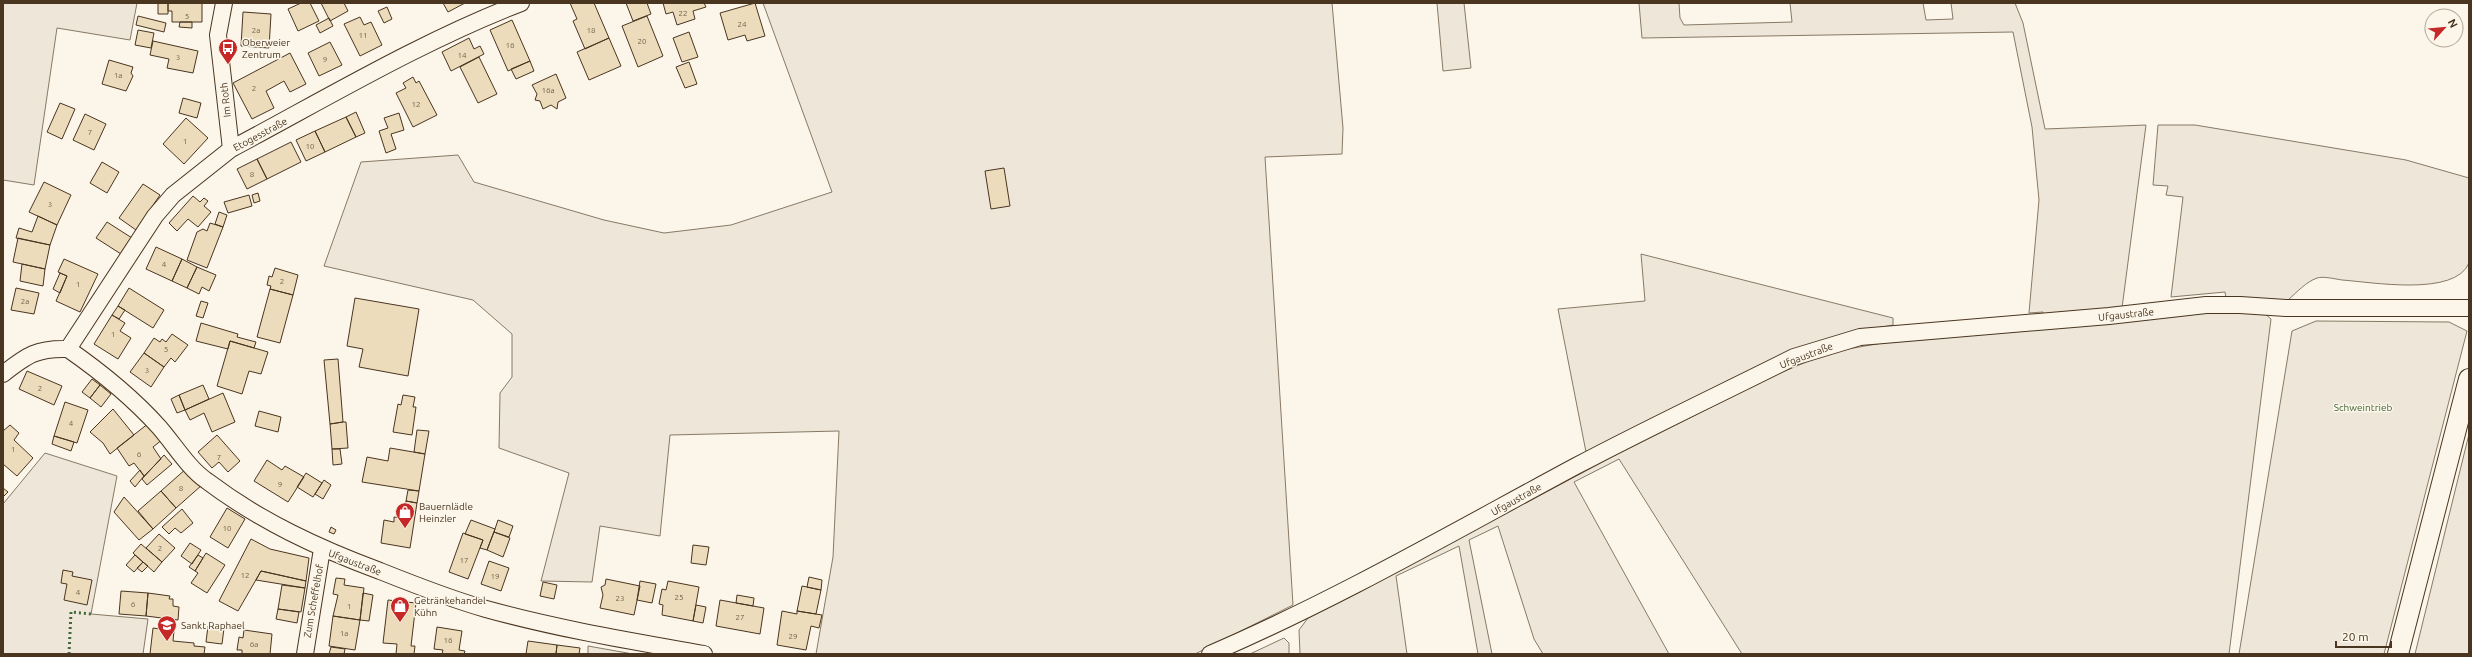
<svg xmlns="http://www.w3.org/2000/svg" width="2472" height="657" font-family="Ubuntu,sans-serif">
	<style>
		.green { fill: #ede6d9; stroke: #887966 }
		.building { fill: #ecdcbc; stroke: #4a3520 }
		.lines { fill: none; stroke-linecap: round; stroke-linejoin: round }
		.minor-casing { stroke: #4a3520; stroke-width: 18 }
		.tertiary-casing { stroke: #4a3520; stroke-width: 22 }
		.minor { stroke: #fbf6e9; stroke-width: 16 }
		.tertiary { stroke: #fbf6e9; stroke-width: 20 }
		.hedge { stroke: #436837; stroke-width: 3; stroke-dasharray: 2 3; stroke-linecap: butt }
		.labels { text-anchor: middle; stroke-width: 3; stroke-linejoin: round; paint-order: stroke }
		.number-label { font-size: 8px; fill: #725f47 }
		.poi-label { font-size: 10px; fill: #4a3520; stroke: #fbf6e9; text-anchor: start }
		.street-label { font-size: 10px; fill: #4a3520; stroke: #fbf6e9 }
		.park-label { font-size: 10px; fill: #436837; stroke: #fbf6e9 }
	</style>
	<rect width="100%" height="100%" fill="#fbf6e9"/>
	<path class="green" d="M3,3H137L130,40L57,28L34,185L3,180Z
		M763,3H1332L1343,128L1342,154L1265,157L1293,605L1195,654H816L833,557L839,431L670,435L660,536L600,526L592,582L541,581L569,473L499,448L500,393L512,377V334L473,300L324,266L361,162L458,155L474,182L604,220L664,233L731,225L832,192Z
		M1437,3H1464L1471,68L1443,71Z
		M1639,3H1679L1680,18L1684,25L1792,22L1790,3H1923L1926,20L1953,19L1951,3H2015L2023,23L2045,129L2146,125L2122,308L2044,315L2043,312L2029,313L2039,200L2032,127L2013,32L1642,38Z
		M2158,125H2195L2406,160L2469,178V263C2455,297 2371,282 2342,280C2335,279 2324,276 2317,278C2306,282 2297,292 2288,300L2226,298L2225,292L2171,297L2183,197L2166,195L2168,186L2153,185Z
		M1641,254L1893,318V325L1840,335L1586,452L1558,309L1645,301Z
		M2200,312H2263L2271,319L2229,654H1742L1619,459L1574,482L1669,654H1543L1534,639L1498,526L1469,540L1492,654H1478L1459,546L1396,576L1407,654H1300L1299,630L1308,618L1614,456L1773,376L1830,352L1894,341Z
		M2316,321L2449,322L2467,331L2384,654H2239L2292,331Z
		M2469,434V654H2415Z
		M45,453L117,476L91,614L148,619L143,654H3V504Z
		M1284,638L1289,643V654H1250Z
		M588,646L633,654H588Z"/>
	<path class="building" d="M158,3H168V14H158Z
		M168,3H202V22H172V11H168Z
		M301,3H310L319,21L298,31L288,9Z
		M321,3H344L348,11L330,21Z
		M443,3H465L448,12Z
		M570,3H594L609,38L585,49L573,21L577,19Z
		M626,3H647L651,14L633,21Z
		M663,3H704L706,7L693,11L695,19L677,25L673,12L666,14Z
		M755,3L765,36L747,41L745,35L728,40L720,13Z
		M387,7L392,19L384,23L378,11Z
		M243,12L271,14L269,48L241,46Z
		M138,16L166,23L164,32L136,25Z
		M647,16L663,56L638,67L622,26Z
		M360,17L364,25L371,22L382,45L360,56L344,24Z
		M329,18L333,26L320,33L316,25Z
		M512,20L530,61L508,71L490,30Z
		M180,22H192V28L179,27Z
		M138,30L154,33L151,48L135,45Z
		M689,32L698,57L682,62L673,38Z
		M469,38L474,49L480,46L484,54L451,71L442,52Z
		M609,38L621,66L589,80L577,52Z
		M153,41L198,51L193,73L167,68L169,59L150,55Z
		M330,42L342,65L319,76L308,53Z
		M290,53L306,84L290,92L284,81L266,91L274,108L252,119L233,83Z
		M479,57L497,94L478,103L460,67Z
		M109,60L133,67L131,73L133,76L126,91L102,84Z
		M530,61L534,71L516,79L511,69Z
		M689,62L697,84L685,88L676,67Z
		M556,74L566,98L558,102L557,109L551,105L543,109L540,101L535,100L537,94L532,85Z
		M413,77L416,83L419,81L437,115L413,127L396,93L406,88L403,83Z
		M183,98L201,103L197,118L179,113Z
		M60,103L75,109L62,139L47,132Z
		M356,112L365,133L356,137L346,117Z
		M399,113L404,130L391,134L396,149L386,153L379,131L388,128L384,118Z
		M85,114L106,124L94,150L73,140Z
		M346,117L356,137L325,152L315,131Z
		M186,118L208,138L184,164L163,144Z
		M315,131L325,152L306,161L296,140Z
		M291,142L301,162L267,179L257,159Z
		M257,159L267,179L247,189L237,169Z
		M102,162L119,172L107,193L90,183Z
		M1004,168L1010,206L991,209L985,171Z
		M44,182L71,195L57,225L29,212Z
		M143,184L160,195L136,230L119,218Z
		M258,193L260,201L254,203L252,195Z
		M249,195L252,206L228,213L224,202Z
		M193,196L200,202L204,198L208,201L204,206L211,212L198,227L188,219L177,231L169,223Z
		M219,212L227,215L223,227L215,224Z
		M38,216L57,225L50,245L16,238L19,228L32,232Z
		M107,222L132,238L121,254L96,238Z
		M210,223L223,227L207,268L187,260L197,232L203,229L207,231Z
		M18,238L50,245L45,269L13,262Z
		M156,247L182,259L172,281L146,269Z
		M64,259L98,274L80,312L56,301L67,276L58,272Z
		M182,259L197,267L187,288L172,281Z
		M22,264L45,269L43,286L20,281Z
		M197,267L216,275L209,291L202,287L199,294L187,288Z
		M275,268L298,275L293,295L270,289L271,286L267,285L269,276L272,277Z
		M60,273L67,276L60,293L53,289Z
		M16,288L39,293L34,314L11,310Z
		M129,288L164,310L153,328L118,306Z
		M270,289L293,295L280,343L257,337Z
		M355,298L419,309L408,376L359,367L363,349L347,346Z
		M201,301L208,303L203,318L196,316Z
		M118,306L125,310L119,319L112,315Z
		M112,315L125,323L120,331L131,338L118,359L94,344Z
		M201,323L238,334L237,337L256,342L254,348L230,341L228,349L196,341Z
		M172,334L188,345L175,362L171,358L164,367L144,353L154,338L160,342L162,339L166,342Z
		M230,341L268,352L261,374L249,371L242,394L217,386Z
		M144,353L164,367L151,387L130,372Z
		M338,359L343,422L330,424L324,360Z
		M27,371L62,386L54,405L19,389Z
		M92,379L100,385L90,398L82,392Z
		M100,385L111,394L101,407L90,398Z
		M203,385L209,399L185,410L179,395Z
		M223,393L235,422L212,432L204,413L190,420L185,410Z
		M179,395L185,410L177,413L171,399Z
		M403,395L415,397L413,407H416L412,435L393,432L398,404L401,405Z
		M65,402L88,410L77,443L54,436Z
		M113,409L134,435L110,454L103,443L90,432Z
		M259,411L281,417L278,432L255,426Z
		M343,422H346L348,448L332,449L330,424Z
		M149,423L163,439L153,447L161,459L144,476L134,463L129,466L117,448Z
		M10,425L19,433L14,440L33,458L17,476L3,464V431Z
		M417,430L429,431L425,454L414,452Z
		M217,435L240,461L228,472L219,462L212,468L198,452Z
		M54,436L74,442L71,451L52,444Z
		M390,448L425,454L419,491L362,482L367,457L388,461Z
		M332,449H340L342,464L333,465Z
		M164,455L172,464L147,485L142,479Z
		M267,460L282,470L285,466L304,477L288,502L254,481Z
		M187,468L202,485L176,508L161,491Z
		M140,470L144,476L135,487L130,481Z
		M306,473L322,483L313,497L297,487Z
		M324,480L331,485L323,499L315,494Z
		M3,488L8,492L3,497Z
		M408,490L419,491L417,503L406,501Z
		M161,491L176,508L153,529L138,511Z
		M124,497L153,529L139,540L114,512Z
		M406,501L417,503L410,548L381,543L384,520L394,522V517L403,518Z
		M227,508L245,519L228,548L210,537Z
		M182,509L193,523L181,533L175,528L169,534L162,527Z
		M471,520L495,529L487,550L480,548L483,540L465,534Z
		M498,520L513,526L509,537L494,532Z
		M331,527L336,530L334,534L329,532Z
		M494,532L510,538L503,557L487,550Z
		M463,533L483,540L468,579L449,572Z
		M159,534L175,548L162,562L146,548Z
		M251,539L270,549L309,558L306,581L261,571L238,611L219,601Z
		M190,543L201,550L192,564L181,556Z
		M141,544L162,562L154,572L133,553Z
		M693,545L709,547L706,565L691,563Z
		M206,553L225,565L207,593L191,583L198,573L195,571Z
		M135,555L143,562L134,572L126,565Z
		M198,555L203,558L195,571L189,567Z
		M489,561L509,568L501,591L481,584Z
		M143,562L148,566L142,572L137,568Z
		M63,570L73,572L72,576L92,580L87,605L64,600L67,584L61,583Z
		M261,571L306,581L305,588L256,580Z
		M809,577L822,580L821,590L807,587Z
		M336,578L345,579L344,585L364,588L360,620L333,616L338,595L333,594Z
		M606,579L640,586L634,615L600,608L603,595L601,587L605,585Z
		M640,581L656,584L652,603L637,600Z
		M668,581L699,587L693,621L662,615L663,605L659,604L662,589L666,590Z
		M543,582L557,585L554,599L540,596Z
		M282,585L305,588L301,612L278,609Z
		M802,586L821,590L816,614L797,611Z
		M121,591L148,593L146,616L119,614Z
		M148,593L170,596L169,599H173V606L179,607L178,620L146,616Z
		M363,593L373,595L369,621L360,620Z
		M737,595L754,598L753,606L736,603Z
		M388,600L416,603L411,646H415L414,654H396L397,644L383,643Z
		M720,600L764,608L760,634L716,626Z
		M696,605L706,607L703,623L693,621Z
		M278,609L299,612L297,623L276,619Z
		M782,611L797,614V611L822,615L819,628L811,626L806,650L777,645Z
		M333,616L360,620L355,650L329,646Z
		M208,626L224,628L222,644L206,642Z
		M437,627L462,631L459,650L465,651L464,654H442L443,650L434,649Z
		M153,628L174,631L173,641L194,643V646L205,647L204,654H150Z
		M244,630L272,634L270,654H242V650H237L239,637L243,638Z
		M528,641L557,645L556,654H526Z
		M557,645L580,648L579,654H556Z
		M331,647L345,649L344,654H329Z"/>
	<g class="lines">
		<g class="minor-casing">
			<path id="minor" d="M224,3L218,35L231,149
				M68,349C101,372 132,397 159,427C174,444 188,468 207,481C260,521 318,548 380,571C415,585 450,599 486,609C558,629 631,641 704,654
				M68,349L155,216L173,195L231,149C325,99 422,41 521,3
				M3,374C27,355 37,348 68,349
				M305,654L322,549
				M1210,654C1336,600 1455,531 1576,466C1648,428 1722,393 1794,357L1860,337L2109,316L2206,305H2240L2286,308H2469"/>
		</g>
		<g class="tertiary-casing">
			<path id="tertiary" d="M2398,654L2469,379"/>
		</g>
		<use href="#minor" class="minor"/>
		<use href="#tertiary" class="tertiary"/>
		<path class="hedge" d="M69,654L71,612L91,614"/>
	</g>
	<defs>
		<g id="bus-pin" transform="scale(1)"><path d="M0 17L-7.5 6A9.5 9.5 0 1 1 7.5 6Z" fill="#c62828" stroke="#fbf6e9"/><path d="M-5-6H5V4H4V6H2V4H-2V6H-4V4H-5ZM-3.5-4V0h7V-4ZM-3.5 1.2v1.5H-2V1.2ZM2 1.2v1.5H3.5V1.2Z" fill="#fff"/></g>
		<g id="shop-pin" transform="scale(1)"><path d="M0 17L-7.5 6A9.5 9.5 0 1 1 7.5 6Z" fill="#c62828" stroke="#fbf6e9"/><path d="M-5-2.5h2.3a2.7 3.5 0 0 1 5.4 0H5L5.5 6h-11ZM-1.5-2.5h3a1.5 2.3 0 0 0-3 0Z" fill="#fff"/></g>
		<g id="school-pin" transform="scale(1)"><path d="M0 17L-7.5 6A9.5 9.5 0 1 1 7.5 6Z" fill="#c62828" stroke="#fbf6e9"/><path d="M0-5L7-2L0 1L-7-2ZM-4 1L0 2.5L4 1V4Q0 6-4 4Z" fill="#fff"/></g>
	</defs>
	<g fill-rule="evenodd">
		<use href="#bus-pin" x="228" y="48"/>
		<use href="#shop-pin" x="405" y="512"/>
		<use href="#shop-pin" x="400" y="606"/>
		<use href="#school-pin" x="167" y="625"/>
	</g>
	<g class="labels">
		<g class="number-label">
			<text x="683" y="16">22</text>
			<text x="187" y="19">5</text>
			<text x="742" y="27">24</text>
			<text x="256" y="33">2a</text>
			<text x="591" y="33">18</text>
			<text x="363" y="38">11</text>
			<text x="642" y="44">20</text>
			<text x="510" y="48">16</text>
			<text x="462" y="58">14</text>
			<text x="178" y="60">3</text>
			<text x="325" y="62">9</text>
			<text x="118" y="78">1a</text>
			<text x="254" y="91">2</text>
			<text x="548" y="93">16a</text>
			<text x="416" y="107">12</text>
			<text x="90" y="135">7</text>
			<text x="185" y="144">1</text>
			<text x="310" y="149">10</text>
			<text x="252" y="177">8</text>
			<text x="50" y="207">3</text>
			<text x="164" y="267">4</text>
			<text x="282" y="284">2</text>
			<text x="78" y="287">1</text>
			<text x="25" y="304">2a</text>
			<text x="113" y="337">1</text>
			<text x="166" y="352">5</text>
			<text x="147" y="373">3</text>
			<text x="40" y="391">2</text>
			<text x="71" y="426">4</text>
			<text x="13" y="452">1</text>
			<text x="139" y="457">6</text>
			<text x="219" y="460">7</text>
			<text x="280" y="487">9</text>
			<text x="181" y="491">8</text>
			<text x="227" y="531">10</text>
			<text x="160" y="551">2</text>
			<text x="464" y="563">17</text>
			<text x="245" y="578">12</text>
			<text x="495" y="579">19</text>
			<text x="78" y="595">4</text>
			<text x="679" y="600">25</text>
			<text x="620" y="601">23</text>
			<text x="133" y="607">6</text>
			<text x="349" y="609">1</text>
			<text x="740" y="620">27</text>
			<text x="344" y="636">1a</text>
			<text x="793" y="639">29</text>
			<text x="448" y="643">16</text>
			<text x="254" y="647">6a</text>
		</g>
		<g class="poi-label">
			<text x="242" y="46">Oberweier<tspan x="242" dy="12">Zentrum</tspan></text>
			<text x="419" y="510">Bauernlädle<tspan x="419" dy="12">Heinzler</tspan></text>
			<text x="414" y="604">Getränkehandel<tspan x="414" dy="12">Kühn</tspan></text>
			<text x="181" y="629">Sankt Raphael</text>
		</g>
		<g class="street-label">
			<text transform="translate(225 100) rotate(-96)" y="4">Im Roth</text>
			<text transform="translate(260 134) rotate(-28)" y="4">Etogesstraße</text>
			<text transform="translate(2126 314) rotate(-6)" y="4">Ufgaustraße</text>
			<text transform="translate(1806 355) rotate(-21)" y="4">Ufgaustraße</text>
			<text transform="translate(1516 499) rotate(-29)" y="4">Ufgaustraße</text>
			<text transform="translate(355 562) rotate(21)" y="4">Ufgaustraße</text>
			<text transform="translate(313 601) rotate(-80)" y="4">Zum Scheffelhof</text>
		</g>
		<g class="park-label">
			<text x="2363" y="411">Schweintrieb</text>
		</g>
	</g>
	<rect width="2472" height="657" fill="none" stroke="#4a3520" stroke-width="8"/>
	<g transform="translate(2444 28) rotate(63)"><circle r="19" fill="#fbf6e9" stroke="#b4a999"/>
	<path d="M0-3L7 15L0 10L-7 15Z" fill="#c62828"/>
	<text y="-6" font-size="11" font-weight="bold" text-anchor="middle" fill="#4a3520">N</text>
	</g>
	<path d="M2336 641v6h55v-6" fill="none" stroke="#4a3520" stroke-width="2"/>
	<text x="2342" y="641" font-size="12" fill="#4a3520" stroke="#fbf6e9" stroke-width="3" paint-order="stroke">20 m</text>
</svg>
